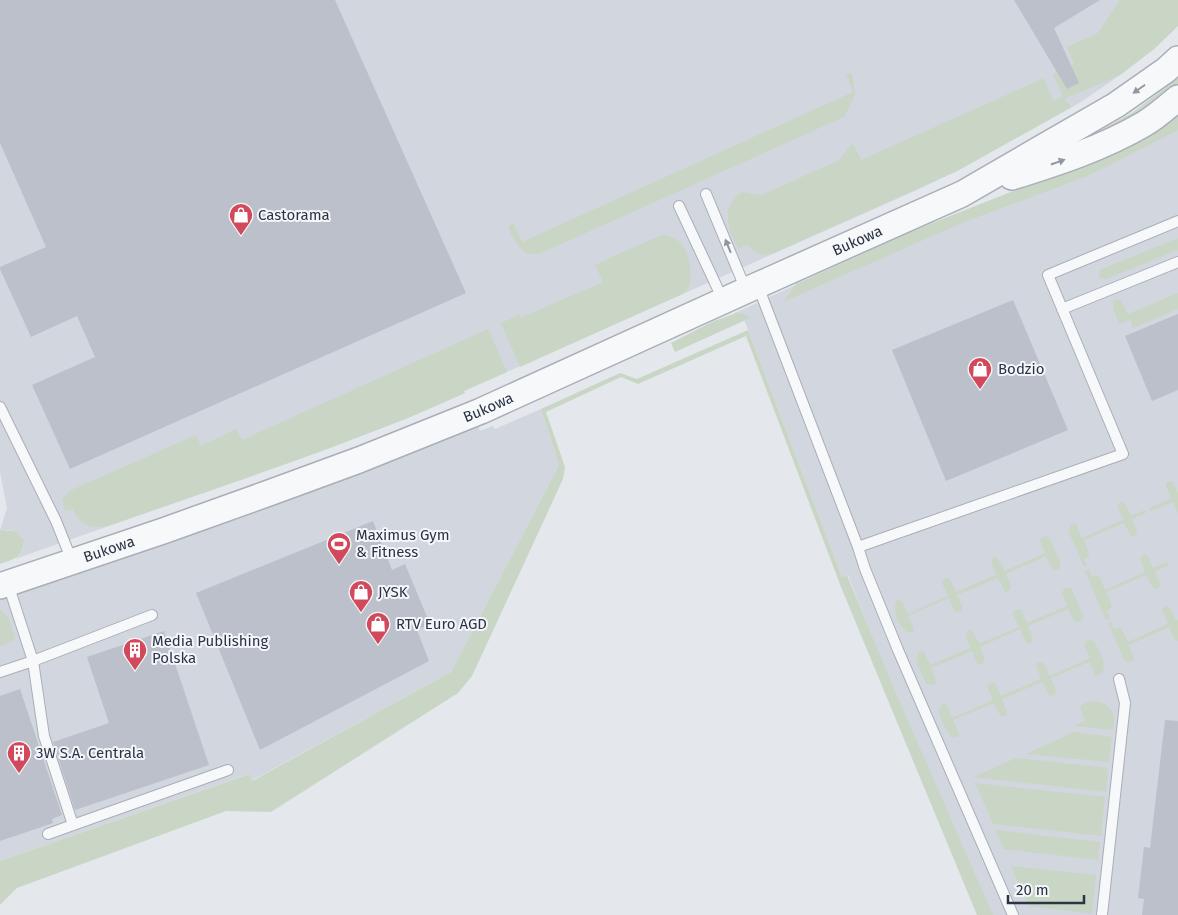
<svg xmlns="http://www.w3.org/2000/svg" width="1178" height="915" font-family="'Fira Sans',sans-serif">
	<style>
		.built { fill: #d2d6de }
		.green { fill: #c9d6c5 }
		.building { fill: #bbc0ca }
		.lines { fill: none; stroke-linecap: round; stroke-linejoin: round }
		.service-casing { stroke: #a9aeb7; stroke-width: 12 }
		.tertiary-casing { stroke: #a9aeb7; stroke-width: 28 }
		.service { stroke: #f7f8fa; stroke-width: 10 }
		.tertiary { stroke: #f7f8fa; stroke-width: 25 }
		.oneway { fill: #9196a0 }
		.labels { text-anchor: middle; stroke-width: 4; stroke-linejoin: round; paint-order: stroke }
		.poi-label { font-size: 15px; fill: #2b3445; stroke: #f4f6f9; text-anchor: start }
		.street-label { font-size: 15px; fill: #2b3445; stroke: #f4f6f9 }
	</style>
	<rect width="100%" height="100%" fill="#e4e7ec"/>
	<path class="built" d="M0,0H1178V26L1154,49L1120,75L1081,102L959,170L917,190L464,391L465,393L406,419L319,452L15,559L20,555L23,549L24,544L22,537L19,534L9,530L4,531L0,530L7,508L0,472Z
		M1178,115V915H982L848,575L842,577L742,314H733L915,230L1097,158Z
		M541,409L559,465L451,672L251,781L248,774L0,861V600L136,553L478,426L480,431L493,426L495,429Z"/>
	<path class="green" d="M1120,0H1178V26L1154,49L1120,75L1064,99L1072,107L959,170L774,253C762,256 754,254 747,244L738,249L729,228L728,217V211L733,200L738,195L742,192L762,195L839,160L853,143L861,160L1044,78L1053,101L1063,97L1053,74L1074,64L1067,47L1098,33Z
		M849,73L852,74L855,95L844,117L541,253C527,256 521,252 514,239C511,235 510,232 509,227L513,223L522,242L853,92L846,74Z
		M1178,78V90L1119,126L1060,150L1101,130L1132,113Z
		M1178,115V130L1106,167L1085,177L964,222L783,302L796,284L915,230L1097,158Z
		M662,235C682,237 688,250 690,268C691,276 692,284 686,291C682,295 674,298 669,300L520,367L501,323L519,315L520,318L603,282L595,265L625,251Z
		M1178,238V250L1109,278L1104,279L1099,277L1100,270L1104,268Z
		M1178,293V309L1133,328L1130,320L1119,324L1113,308V301L1116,299C1124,301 1124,308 1128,314Z
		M737,313L746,315L750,318L675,352L671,343L714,321Z
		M488,329L507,372L464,391L465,393C349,445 228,484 108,526C90,529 80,525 73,509L65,511L62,499L68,494L67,492L196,435L201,446L236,429L242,440Z
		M748,330L842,577L847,575L895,691L993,915H977L841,587L746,336L638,384L621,377L546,412L565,467L563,479L479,661L472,676L458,693L271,812L226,811L17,888L0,905V861L249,774L252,781L451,672L559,465L541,409L620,373L637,379Z
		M1170,481L1173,482L1178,493V513L1173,502L1150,511L1149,508L1171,499L1166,486V483Z
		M1121,502L1125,504L1131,516L1145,510L1146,513L1132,519L1137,532V534L1132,537L1131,536L1124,523L1084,540L1089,554L1088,557L1084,559L1087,566L1084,567L1069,533C1068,528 1070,522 1076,524L1082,538L1123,520L1117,506Z
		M0,530C10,532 18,528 24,541C23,558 14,559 0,564Z
		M1047,536L1050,539L1061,564L1059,569L1055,570H1053L1046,556L1006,574L1011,586L1010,590L1005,592L998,578L957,595L963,608L961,611L957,613L955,612L949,598L908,616L914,629L913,632L909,633C899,628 891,610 897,600L902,601L908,614L948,596L942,583L944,579L947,578L950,579L956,592L996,575L991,561C992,558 994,557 997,557L1005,571L1045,553L1040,541L1041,538Z
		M1144,554L1148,556L1153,568L1168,562L1169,565L1155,571L1160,584V587L1155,589L1153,588L1146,575L1106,592L1112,606L1111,608L1107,611L1110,618L1106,620L1085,571L1089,569L1092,577L1096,575L1099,576L1105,590L1145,572L1140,558Z
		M1065,588H1070L1072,589L1083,616V619L1078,622L1074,621L1068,609L1028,626L1033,639L1032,642L1029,644L1026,643L1020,629L980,647L985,660L981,665L977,664L972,651L931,668L936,681V683L934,685C931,685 929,685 926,683C924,680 922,675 921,672C917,664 913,656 922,651L924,652L930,665L970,648L965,634L970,630L973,632L979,644L1019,627L1013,614L1014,611L1018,609L1022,611L1027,623L1067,606L1062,592Z
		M1167,606L1170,608L1176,620H1178V641L1174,639L1169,627L1129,645L1134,659L1133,661L1128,662L1124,660L1108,623L1111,622L1114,629L1119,627L1122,629L1128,642L1168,624L1162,610L1163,608Z
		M0,609L9,619L15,639L9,643L0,646Z
		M1089,640L1094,641C1099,652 1112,669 1097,676L1095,675L1089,662L1051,678L1056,690L1055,695L1049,696L1042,682L1002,699L1007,712L1006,716L1002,717L1000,715L994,703L953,720L959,734L957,737H952L948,733L940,717L939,709L943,703L946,704L952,718L993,700L987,686L992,682L995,683L1001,696L1041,679L1036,666L1037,663C1045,659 1046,670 1050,676L1090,658L1085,647V642Z
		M1091,701C1101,701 1112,706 1114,717C1114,721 1113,726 1113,730L1075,726L1085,721L1080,707L1081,705Z
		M1074,732L1112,737L1109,762L1026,754Z
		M1016,758L1108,768L1106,792L973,777Z
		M975,783L1105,797L1101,836L993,824Z
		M995,830L1100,842L1098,860L1004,849Z
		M1011,866L1096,875L1092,914L1029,906Z"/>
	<path class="building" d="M0,0H335L466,293L70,469L32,385L95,357L77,316L31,337L0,269V267L46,247L0,143Z
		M1014,0H1100L1054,28L1079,83L1067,89Z
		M1013,300L1068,430L946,481L892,350Z
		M1178,314V390L1152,401L1125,336Z
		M373,521L392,570L405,564L430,624L417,630L429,661L260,750L196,593Z
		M164,631L209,765L75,810L53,742L109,723L87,657Z
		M20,689L62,815L52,819L53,823L0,841V696Z
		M1165,720L1178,721V915H1142L1144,899L1138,898L1144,847L1150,848Z"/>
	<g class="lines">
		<g class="service-casing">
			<path id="service" d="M706,194L746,290
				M679,206L723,300
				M758,286L858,547L1123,454L1048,275L1178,221
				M1062,309L1178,262
				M0,407L56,521L72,561
				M858,547L865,569L898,650L1013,915
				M8,584L33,661L44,736L73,825L228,770
				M0,672L33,661L152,615
				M48,834L73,825
				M1102,915L1125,703L1119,679"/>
		</g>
		<g class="tertiary-casing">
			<g id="tertiary">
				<path d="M1012,177C1057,163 1103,148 1144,124C1156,117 1167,107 1178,98"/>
				<path id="s1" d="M0,586L163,531L269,493L359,460L481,411L758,285L962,194L1116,105L1166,70L1178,59"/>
			</g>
		</g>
		<use href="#service" class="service"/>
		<use href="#tertiary" class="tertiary"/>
	</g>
	<defs><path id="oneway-solid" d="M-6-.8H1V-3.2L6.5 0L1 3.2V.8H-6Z" transform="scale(1.25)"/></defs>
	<g class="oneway">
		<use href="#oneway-solid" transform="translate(1139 89) rotate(145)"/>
		<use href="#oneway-solid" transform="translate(1058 162) rotate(-19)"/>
		<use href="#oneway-solid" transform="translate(728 246) rotate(-112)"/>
	</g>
	<defs>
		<g id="shop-pin" transform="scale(1.25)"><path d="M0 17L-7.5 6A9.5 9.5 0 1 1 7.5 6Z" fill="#d1495b" stroke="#f4f6f9"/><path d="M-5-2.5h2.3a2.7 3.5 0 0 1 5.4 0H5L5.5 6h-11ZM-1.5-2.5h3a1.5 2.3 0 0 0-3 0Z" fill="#fff"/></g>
		<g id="stadium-pin" transform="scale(1.25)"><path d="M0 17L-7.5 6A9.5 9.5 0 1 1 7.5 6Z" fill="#d1495b" stroke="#f4f6f9"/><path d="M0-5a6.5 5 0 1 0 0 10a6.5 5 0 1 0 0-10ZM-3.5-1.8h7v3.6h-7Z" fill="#fff"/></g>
		<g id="building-pin" transform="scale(1.25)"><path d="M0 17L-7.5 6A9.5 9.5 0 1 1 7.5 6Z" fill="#d1495b" stroke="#f4f6f9"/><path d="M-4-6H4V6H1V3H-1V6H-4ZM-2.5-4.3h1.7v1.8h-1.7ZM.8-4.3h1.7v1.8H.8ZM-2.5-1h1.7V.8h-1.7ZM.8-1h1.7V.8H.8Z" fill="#fff"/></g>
	</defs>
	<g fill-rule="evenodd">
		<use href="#shop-pin" x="241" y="215"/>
		<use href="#shop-pin" x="980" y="369"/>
		<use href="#stadium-pin" x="339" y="544"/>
		<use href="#shop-pin" x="361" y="592"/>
		<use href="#shop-pin" x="378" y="624"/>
		<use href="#building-pin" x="135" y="650"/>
		<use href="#building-pin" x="19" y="753"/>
	</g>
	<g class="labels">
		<g class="poi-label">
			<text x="258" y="220">Castorama</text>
			<text x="998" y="374">Bodzio</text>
			<text x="356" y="540">Maximus Gym<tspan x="356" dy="17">&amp; Fitness</tspan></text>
			<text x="378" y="597">JYSK</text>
			<text x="396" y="629">RTV Euro AGD</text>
			<text x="152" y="646">Media Publishing<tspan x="152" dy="17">Polska</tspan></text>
			<text x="36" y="758">3W S.A. Centrala</text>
		</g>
		<g class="street-label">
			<text dy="5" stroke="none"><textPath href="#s1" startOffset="925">Bukowa</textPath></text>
			<text dy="5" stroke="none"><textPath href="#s1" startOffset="520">Bukowa</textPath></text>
			<text dy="5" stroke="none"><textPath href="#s1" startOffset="115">Bukowa</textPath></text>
		</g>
	</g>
	<path d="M1008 895v8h76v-8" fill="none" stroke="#2b3445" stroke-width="2.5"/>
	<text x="1016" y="895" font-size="15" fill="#2b3445" stroke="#f4f6f9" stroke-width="4" paint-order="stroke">20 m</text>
</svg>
